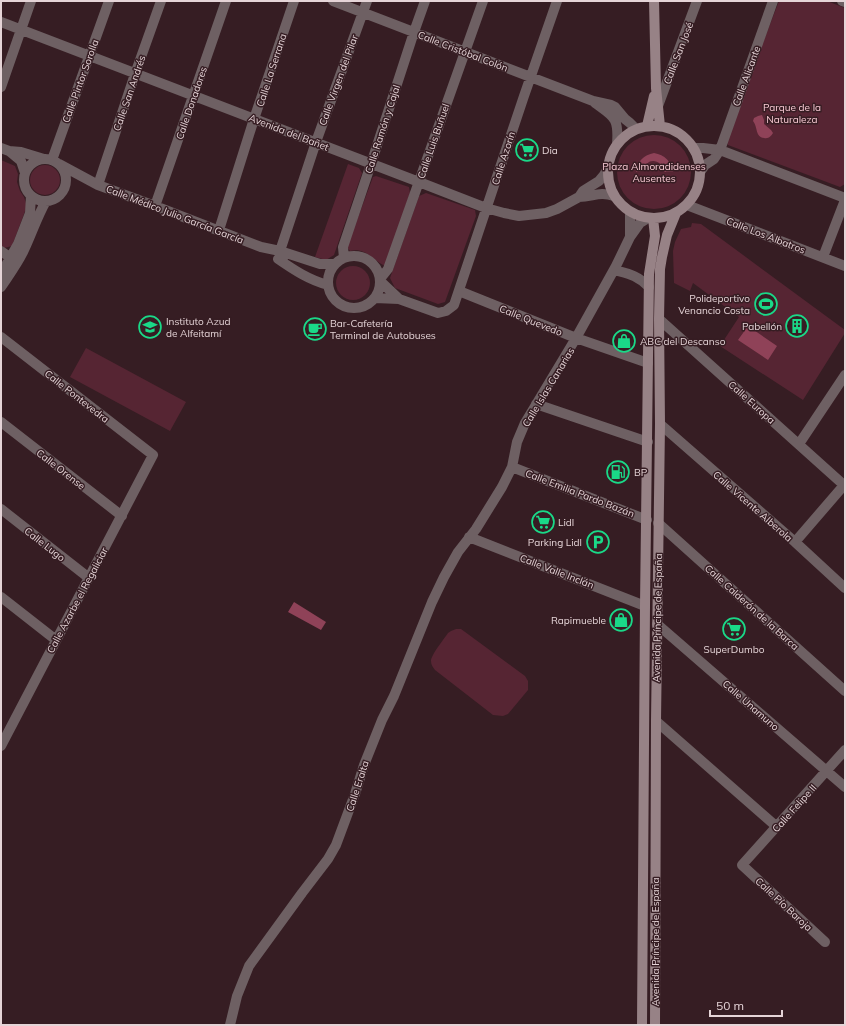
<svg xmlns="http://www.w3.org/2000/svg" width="846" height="1026" font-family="Mulish,sans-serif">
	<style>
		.green { fill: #562533 }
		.water { fill: #8f4258 }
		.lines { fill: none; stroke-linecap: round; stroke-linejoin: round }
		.street { stroke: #6e6063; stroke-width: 10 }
		.secondary { stroke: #978286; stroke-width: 10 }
		.labels { text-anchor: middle; stroke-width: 3; stroke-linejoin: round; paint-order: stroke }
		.street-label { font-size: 10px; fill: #e5d4d7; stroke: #361d23 }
		.park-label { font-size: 10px; fill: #fbccd6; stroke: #361d23 }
		.poi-label { font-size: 10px; fill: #e5d4d7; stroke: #361d23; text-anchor: start }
	</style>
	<rect width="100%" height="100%" fill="#361d23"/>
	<path class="green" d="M779,1H827L845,8V184L840,187L728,145L726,139Z
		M617 172a37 37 0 1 1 74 0a37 37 0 1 1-74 0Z
		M1,160L15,166L18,174L17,182L20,191L24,197L27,206L12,246L4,248L1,246Z
		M348,164L359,168L362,173L334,255L326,260L315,257Z
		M30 180a15 15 0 1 1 30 0a15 15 0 1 1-30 0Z
		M376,176L409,187L410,193L385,266C372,260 366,247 350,251L347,247L373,177Z
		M426,193L475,210L476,216L445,302L438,304L395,288L390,278L419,196Z
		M692,223L701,224L845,330V333L803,400L720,346L739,317L693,283L690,291L674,283L673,251L675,242L681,229L691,227Z
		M336 283a17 17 0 1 1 34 0a17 17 0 1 1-34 0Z
		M86,348L186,402L170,431L70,377Z
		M456,629H461L525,676L528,681V690L508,714L503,716L493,715L435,670C433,667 431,665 431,661C431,655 444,639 448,633L451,631Z"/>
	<path class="water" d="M762,115L764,120V124L771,130L773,133C771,136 769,139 764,138C755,137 758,127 753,121L754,118L758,116Z
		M654,153C665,155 671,161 673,172H664C662,158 645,157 644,171L636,172C637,161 644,155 654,153Z
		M748,326L777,346L768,360L738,340Z
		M294,602L326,622L321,630L288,612Z"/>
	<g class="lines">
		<path class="street" d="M333,1L593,101L611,105L615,107L625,119L630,123L636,129
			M842,1L845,2
			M1,22L419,182L486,208L504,213L519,216L546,213L557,209L579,197L583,191L599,181L604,175L608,168
			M1,87L31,1
			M595,103C614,117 619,117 617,144
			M658,106L697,1
			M1,148L9,151L21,152L44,159
			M693,148H703L720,150L845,198
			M9,151L21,161L25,173
			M24 180a21 21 0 1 1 42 0a21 21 0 1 1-42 0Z
			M52,160L109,1
			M59,164L98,185L155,206L261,247L280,251L320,264H334
			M700,172L705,165L714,159L720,150L773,1
			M98,185L135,74L161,1
			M579,197C593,197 599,191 614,196
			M687,205L845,266
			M155,206L226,1
			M219,230L254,119L294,1
			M630,237V212
			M1,251L11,258
			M328 282a26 26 0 1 1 52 0a26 26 0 1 1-52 0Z
			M823,257L845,200
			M344,258L343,247L371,164L414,32L425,1
			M278,259C294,270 309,280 328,285
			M284,263L280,255V251L316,142L367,1
			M614,270C629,274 637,275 649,287
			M1,274L18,244L30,213L31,196
			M380,279L388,269L483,1
			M380,281L399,299
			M1,287C9,275 18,263 24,250C32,233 37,217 46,201
			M459,291L576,338L648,363
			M375,298L399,299L438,313L446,311L454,305L524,96L557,1
			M659,319L845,486
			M1,337L153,455L1,746
			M536,404L648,442
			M1,422L122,516
			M660,424L795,542L845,588
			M799,444L845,375
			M512,467L647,520
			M1,509L89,578
			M658,523L845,691
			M469,537L645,606
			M795,542L845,484
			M1,597L56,640
			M657,624L845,787
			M656,721L777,827
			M825,942L742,865L845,750
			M230,1025L237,996L249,966L302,893L328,859L336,845L355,794L364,765L382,720L394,696L432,602L444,577L458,552L476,529L502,487L512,467L517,442L525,423L576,338L616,266L630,237L640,223L648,218"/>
		<path class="secondary" d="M654,1L656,88L660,126
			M608 172a46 46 0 1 1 92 0a46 46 0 1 1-92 0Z
			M647,126L654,96
			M642,1025L645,606L649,274L655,236L653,218
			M655,1025L656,721L660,424L659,319L660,269L662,257L667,235L676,213"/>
	</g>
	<defs>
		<g id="supermarket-ring" transform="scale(1.15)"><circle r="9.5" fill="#361d23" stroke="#1ad988" stroke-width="1.5"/><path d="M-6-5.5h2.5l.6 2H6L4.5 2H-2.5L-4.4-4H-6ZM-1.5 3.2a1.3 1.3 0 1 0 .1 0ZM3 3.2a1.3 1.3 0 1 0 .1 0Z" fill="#1ad988"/></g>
		<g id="stadium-ring" transform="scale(1.15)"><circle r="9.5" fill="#361d23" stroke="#1ad988" stroke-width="1.5"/><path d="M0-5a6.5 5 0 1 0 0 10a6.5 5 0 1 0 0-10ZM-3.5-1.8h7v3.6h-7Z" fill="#1ad988"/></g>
		<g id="building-ring" transform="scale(1.15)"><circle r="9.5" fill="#361d23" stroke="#1ad988" stroke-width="1.5"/><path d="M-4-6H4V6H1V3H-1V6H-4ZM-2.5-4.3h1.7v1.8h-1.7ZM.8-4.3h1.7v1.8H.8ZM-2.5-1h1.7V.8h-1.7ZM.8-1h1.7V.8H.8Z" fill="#1ad988"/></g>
		<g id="school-ring" transform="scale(1.15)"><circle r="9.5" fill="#361d23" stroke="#1ad988" stroke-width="1.5"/><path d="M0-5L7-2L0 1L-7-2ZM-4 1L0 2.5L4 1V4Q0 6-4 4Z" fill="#1ad988"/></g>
		<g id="cafe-ring" transform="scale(1.15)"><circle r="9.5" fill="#361d23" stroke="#1ad988" stroke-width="1.5"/><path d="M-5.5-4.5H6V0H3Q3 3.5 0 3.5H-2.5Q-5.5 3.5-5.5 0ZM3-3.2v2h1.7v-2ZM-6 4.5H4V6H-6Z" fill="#1ad988"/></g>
		<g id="shop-ring" transform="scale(1.15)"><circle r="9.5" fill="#361d23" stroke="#1ad988" stroke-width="1.5"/><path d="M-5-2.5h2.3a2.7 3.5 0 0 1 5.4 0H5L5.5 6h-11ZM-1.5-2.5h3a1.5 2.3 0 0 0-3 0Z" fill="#1ad988"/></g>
		<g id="fuel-ring" transform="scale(1.15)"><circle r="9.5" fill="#361d23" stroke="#1ad988" stroke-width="1.5"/><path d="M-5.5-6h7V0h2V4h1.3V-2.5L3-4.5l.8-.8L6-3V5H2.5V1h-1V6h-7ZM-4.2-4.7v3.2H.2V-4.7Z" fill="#1ad988"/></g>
		<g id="parking-ring" transform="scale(1.15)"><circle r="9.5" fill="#361d23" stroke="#1ad988" stroke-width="1.5"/><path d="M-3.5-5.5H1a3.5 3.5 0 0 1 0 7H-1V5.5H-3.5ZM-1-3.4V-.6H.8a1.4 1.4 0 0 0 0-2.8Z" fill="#1ad988"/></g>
	</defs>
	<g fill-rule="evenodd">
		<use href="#supermarket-ring" x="527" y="150"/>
		<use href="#stadium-ring" x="766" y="304"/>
		<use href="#building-ring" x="797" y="326"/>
		<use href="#school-ring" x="150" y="327"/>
		<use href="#cafe-ring" x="315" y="329"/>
		<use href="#shop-ring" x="624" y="341"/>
		<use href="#fuel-ring" x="618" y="472"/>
		<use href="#supermarket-ring" x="543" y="522"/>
		<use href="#parking-ring" x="598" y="542"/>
		<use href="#shop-ring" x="621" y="620"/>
		<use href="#supermarket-ring" x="734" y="629"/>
	</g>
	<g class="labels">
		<g class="street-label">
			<text transform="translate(463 51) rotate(21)" y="4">Calle Cristóbal Colón</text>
			<text transform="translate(678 53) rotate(-69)" y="4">Calle San José</text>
			<text transform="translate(271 70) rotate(-72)" y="4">Calle La Serrana</text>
			<text transform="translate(746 76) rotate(-70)" y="4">Calle Alicante</text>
			<text transform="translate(338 80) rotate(-70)" y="4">Calle Virgen del Pilar</text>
			<text transform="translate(80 81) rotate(-70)" y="4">Calle Pintor Sorolla</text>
			<text transform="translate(129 93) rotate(-71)" y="4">Calle San Andrés</text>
			<text transform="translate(191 103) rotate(-71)" y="4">Calle Donadores</text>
			<text transform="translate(382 129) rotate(-72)" y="4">Calle Ramón y Cajal</text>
			<text transform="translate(289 132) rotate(21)" y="4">Avenida del Bañet</text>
			<text transform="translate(433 141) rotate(-71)" y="4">Calle Luis Buñuel</text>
			<text transform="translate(503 158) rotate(-72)" y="4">Calle Azorín</text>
			<text transform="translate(175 214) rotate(21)" y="4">Calle Médico Julio García García</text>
			<text transform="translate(766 235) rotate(21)" y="4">Calle Los Albatros</text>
			<text transform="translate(531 320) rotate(22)" y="4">Calle Quevedo</text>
			<text transform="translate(548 387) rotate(-59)" y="4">Calle Islas Canarias</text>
			<text transform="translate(77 396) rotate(38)" y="4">Calle Pontevedra</text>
			<text transform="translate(752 402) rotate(42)" y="4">Calle Europa</text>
			<text transform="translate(61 469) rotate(38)" y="4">Calle Orense</text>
			<text transform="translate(580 493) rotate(21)" y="4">Calle Emilia Pardo Bazán</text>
			<text transform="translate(753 506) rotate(41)" y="4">Calle Vicente Alberola</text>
			<text transform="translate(45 544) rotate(38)" y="4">Calle Lugo</text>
			<text transform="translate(557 571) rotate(21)" y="4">Calle Valle Inclán</text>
			<text transform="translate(77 600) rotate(-62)" y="4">Calle Azarbe el Regaliciar</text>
			<text transform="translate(752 607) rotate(42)" y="4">Calle Calderón de la Barca</text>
			<text transform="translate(657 618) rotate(-89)" y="4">Avenida Príncipe de España</text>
			<text transform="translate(751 705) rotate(41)" y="4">Calle Unamuno</text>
			<text transform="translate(357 786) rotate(-72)" y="4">Calle Eralta</text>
			<text transform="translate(794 808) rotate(-48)" y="4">Calle Felipe II</text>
			<text transform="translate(784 904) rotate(43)" y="4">Calle Pío Baroja</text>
			<text transform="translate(655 942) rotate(-90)" y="4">Avenida Príncipe de España</text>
		</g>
		<g class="park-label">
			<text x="792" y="111">Parque de la<tspan x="792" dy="12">Naturaleza</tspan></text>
			<text x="654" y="170">Plaza Almoradidenses<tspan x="654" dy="12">Ausentes</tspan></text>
		</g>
		<g class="poi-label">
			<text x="542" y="154">Dia</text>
			<text x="750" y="302" text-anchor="end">Polideportivo<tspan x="750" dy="12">Venancio Costa</tspan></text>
			<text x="166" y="325">Instituto Azud<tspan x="166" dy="12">de Alfeitamí</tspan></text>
			<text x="330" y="327">Bar-Cafetería<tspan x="330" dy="12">Terminal de Autobuses</tspan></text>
			<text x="782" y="330" text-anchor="end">Pabellón</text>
			<text x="640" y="345">ABC del Descanso</text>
			<text x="634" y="476">BP</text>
			<text x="558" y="526">Lidl</text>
			<text x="582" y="546" text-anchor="end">Parking Lidl</text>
			<text x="606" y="624" text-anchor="end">Rapimueble</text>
			<text x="734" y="653" text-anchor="middle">SuperDumbo</text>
		</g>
	</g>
	<rect width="846" height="1026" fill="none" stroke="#e5d4d7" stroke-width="4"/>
	<path d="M710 1010v6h72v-6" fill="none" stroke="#e5d4d7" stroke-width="2"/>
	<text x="716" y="1010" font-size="12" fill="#e5d4d7" stroke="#361d23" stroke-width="3" paint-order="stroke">50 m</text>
</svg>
